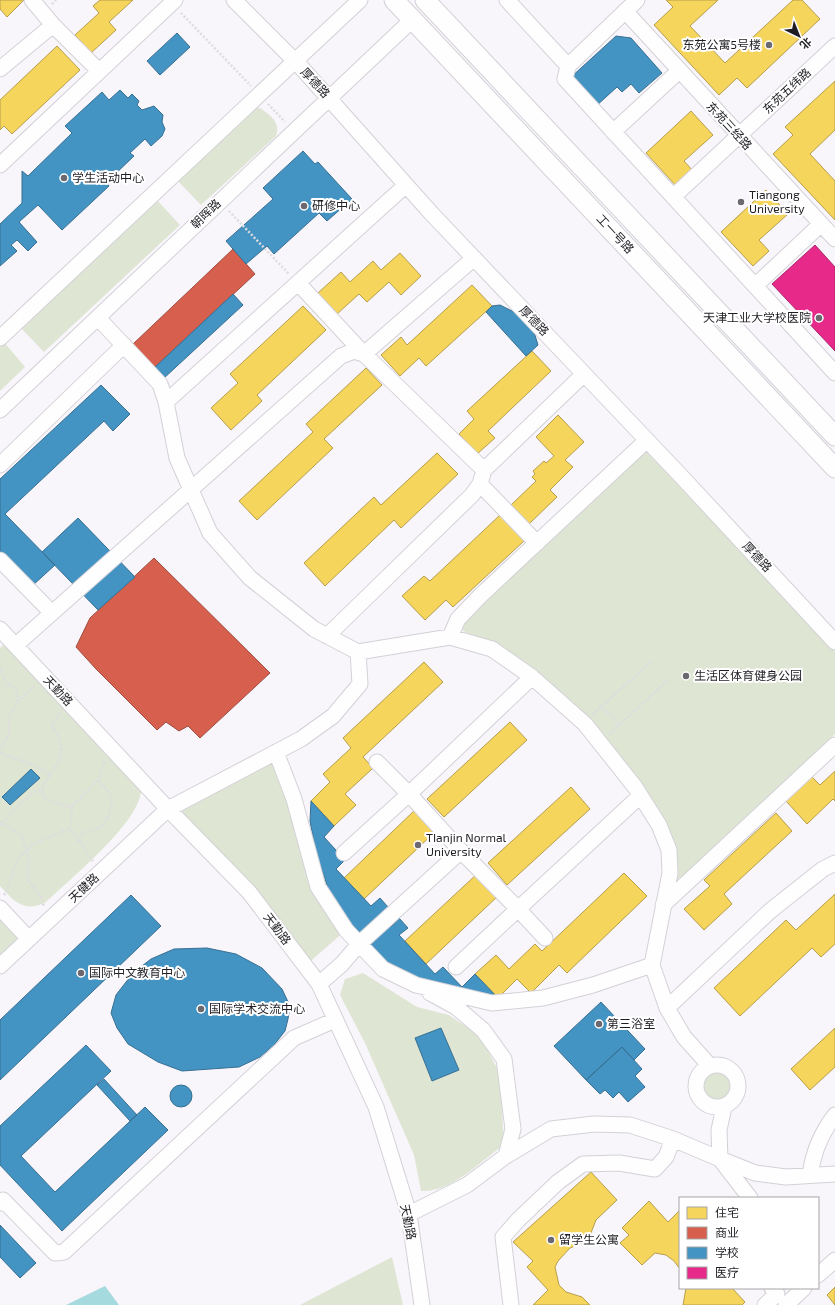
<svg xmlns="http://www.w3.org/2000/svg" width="835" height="1305" font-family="'Exo 2','Noto Sans SC',sans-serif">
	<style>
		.green { fill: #dee6d3 }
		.water { fill: #a5dade }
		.homes { fill: #f6d55c; stroke: #b69e4b }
		.shops { fill: #d6604d; stroke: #9f4c40 }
		.schools { fill: #4393c3; stroke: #387093 }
		.health { fill: #e7298a; stroke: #ab256b }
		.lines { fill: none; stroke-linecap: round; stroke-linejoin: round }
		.minor-casing { stroke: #d3d1d7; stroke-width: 17 }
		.major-casing { stroke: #d3d1d7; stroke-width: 21 }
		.path { stroke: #dedcdf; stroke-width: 2.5; stroke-dasharray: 2 2; stroke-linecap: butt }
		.minor { stroke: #fefefe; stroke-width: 15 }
		.major { stroke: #fefefe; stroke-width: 19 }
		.poi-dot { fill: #6b696f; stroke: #fff; stroke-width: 1.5 }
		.labels { text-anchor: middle; stroke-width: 4; stroke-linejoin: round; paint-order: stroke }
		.poi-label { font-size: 12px; fill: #1f1d23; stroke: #fff; text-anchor: start }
		.street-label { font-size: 12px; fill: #1f1d23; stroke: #fff }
	</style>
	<rect width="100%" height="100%" fill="#f8f5fb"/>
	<path class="green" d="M250,108H260C270,115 281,122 276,136L201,205L175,178Z
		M156,199L180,225L44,352L19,326Z
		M3,341L25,367L0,391V344Z
		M646,450L652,452L835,648V734L681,878L674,880L649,800L625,763L605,738L493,643L463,631L462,624L470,611Z
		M5,643L141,792C137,825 70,879 45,903C23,912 15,902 0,886V648Z
		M276,752L318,887L346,930L305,966L168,809Z
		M0,908L29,939L0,966Z
		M363,973L417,1007L449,1015L481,1037L500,1074L504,1145C479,1162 453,1192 421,1191L414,1155L365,1043L340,995L345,979Z
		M701 1088a16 16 0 1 1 32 0a16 16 0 1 1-32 0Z
		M392,1257L403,1305H300Z"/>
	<path class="water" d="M105,1286L119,1305H66Z"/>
	<path class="homes" d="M0,0H24L7,17L0,9Z
		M100,0H133L109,22L116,30L91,53L75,35L99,13L93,6Z
		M666,0H718L690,26L725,63L793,0H802L820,19L747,88L737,78L719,95L654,25L673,7Z
		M57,46L80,70L12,134L4,126L0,130V100Z
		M835,81V130L810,154L835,181V220L773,154L793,135L785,127Z
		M691,111L713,135L684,161L694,172L677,187L646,153Z
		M766,190L788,214L759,240L769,251L753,266L721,232Z
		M400,253L421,276L401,295L389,282L367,302L359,294L337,314L318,293L341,272L350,282L373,261L381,270Z
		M472,285L492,306L426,366L419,358L400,376L381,355L401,337L407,345Z
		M303,306L326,330L257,395L262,401L231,430L211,408L238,383L230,374Z
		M532,351L551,371L488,431L495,438L477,454L459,434L474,419L467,411Z
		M366,368L382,385L324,439L333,448L257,520L239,501L313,432L306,424Z
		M558,415L584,442L565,460L573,467L550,490L557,497L529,524L511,505L536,481L532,477L535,474L533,471L544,461L546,463L554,456L536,437Z
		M437,453L458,474L401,528L394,520L325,586L304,563L374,497L381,505Z
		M500,515L524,541L453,607L446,600L425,620L402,596L424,576L430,581Z
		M424,662L443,682L363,757L373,768L345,794L356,805L334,826L311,801L330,782L323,774L351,748L343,738Z
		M510,722L527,740L444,817L427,799Z
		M835,771V801L833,799L807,824L786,801L812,777L820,785Z
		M571,787L590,809L507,885L488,863Z
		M416,809L437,830L364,899L344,878Z
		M776,813L792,831L724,894L732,904L704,930L684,909L710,886L704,880Z
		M478,873L499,895L426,964L405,941Z
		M624,873L647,896L567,973L559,965L531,993L517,979L498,998L475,974L496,955L509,969L535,944L542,951Z
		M835,894V944L821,957L812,948L740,1016L714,988L786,920L796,930Z
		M835,1028V1067L810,1090L791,1069Z
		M591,1172L617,1200L596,1220L589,1238L584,1242L570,1248L558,1261L555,1267L559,1285L566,1292L582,1297L590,1305H533L548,1290L527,1267L533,1261L513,1242Z
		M649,1201L668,1222L680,1210V1269L674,1261L666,1255L655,1253L642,1265L620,1243L629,1235L622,1228Z
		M835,1287V1305L827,1295Z
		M686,1288H732L745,1302L742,1305H683Z"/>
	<path class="shops" d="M233,249L255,274L153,369L132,345Z
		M154,558L270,673L200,738L188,726L179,731L166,722L157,730L96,669L76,647L90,618Z"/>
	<path class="schools" d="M177,33L190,47L160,75L147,61Z
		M616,36L631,38L662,73L639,93L631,84L622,92L617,87L595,107L569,79Z
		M120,90L128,98L132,94L139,101L137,105L142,110L154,106L163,115L162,122L165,129L162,136L151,146L145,139L130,153L134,156L110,179L108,177L104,180L109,186L62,230L38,205L19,222L37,242L28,251L17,240L11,245L17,251L0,266V224L22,203V171L28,176L72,133L65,126L102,92L109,100Z
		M303,151L315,164L318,162L352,199L327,221L319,213L274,254L267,246L246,264L226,241L273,199L263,188Z
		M233,294L243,305L163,379L153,369Z
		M500,305L514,312L534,332L538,345L526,356L486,312L492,306Z
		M101,385L130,414L113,431L104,421L5,514L55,565L32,586L0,551V479Z
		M78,518L135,577L98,610L42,552Z
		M31,769L40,778L10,805L2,797Z
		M311,801L334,826L324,837L345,860L336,869L371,906L380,898L388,907L379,916L391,927L399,918L408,928L399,935L435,974L443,967L462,987L475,974L498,998L417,982L392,970L363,940L343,915L328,888L316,853L310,821Z
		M131,895L161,926L0,1080V1020Z
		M207,948L236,954L262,968L282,989L290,1006L288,1019L285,1031L274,1045L260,1057L239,1067L182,1071L158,1062L128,1044L117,1028L111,1013L116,995L133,973L151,959L174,949Z
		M601,1002L645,1049L634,1060L622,1047L586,1080L554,1046Z
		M441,1028L459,1070L432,1081L415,1038Z
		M86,1045L111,1071L21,1156L55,1192L145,1107L168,1130L62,1231L0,1165V1126Z
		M622,1047L642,1069L635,1076L645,1087L628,1102L619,1092L613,1098L605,1090L600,1094L586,1080Z
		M104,1079L137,1115L130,1121L97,1085Z
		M170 1096a11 11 0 1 1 22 0a11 11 0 1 1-22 0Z
		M0,1225L36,1263L20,1278L0,1257Z"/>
	<path class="health" d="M815,245L835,267V351L772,284Z"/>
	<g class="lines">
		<g class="minor-casing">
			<path id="minor" d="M32,0L53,25
				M234,0L300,66L431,213L681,476L835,642
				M507,0L568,66
				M625,11L835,239
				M568,66L565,79L835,373
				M568,66L637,0
				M0,69L53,25L99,71
				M613,132L679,71
				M0,165L175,0
				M673,197L835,46
				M298,283L364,354L474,258
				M755,286L821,224
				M98,318L160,384L166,402L177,458L210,533L250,578L314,629L358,652L450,637L492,649L532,677L585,724L635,787L659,825L669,850L670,873L652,965L593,985L543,998L492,1003L416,985L383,969L346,930L318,887L294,799L276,752
				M0,338L360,0
				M166,402L406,185
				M0,410L413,19
				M0,465L124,345
				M480,484L537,543
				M0,560L51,612
				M0,629L168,809L249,892L319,984L376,1107L409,1214L422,1305
				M327,636L472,495L480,484L484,470
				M450,637L458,619L480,596L647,440
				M16,645L341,356L354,351L364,354L484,470L584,374
				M461,851L518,909L640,796
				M344,853L409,794L377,762
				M663,905L835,745
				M0,908L29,939
				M652,965L667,1008L684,1037L710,1066
				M0,966L168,809L301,739L333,716L360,684L358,652
				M456,967L518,909L545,938
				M319,984L342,964L359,944L461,851L409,794L532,677
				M430,993L456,1007L483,1030L504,1059L513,1129L506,1156
				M667,1008L770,911L823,869L835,863
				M696 1086a21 21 0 1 1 42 0a21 21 0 1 1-42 0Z
				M724,1107L719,1130L720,1159L755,1173L786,1177L835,1174
				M810,1175C813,1153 821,1133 835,1115
				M0,1203L3,1200L55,1253L64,1252L294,1038L335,1020
				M409,1214L467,1185L506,1156L551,1129L594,1124L630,1125L673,1139L720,1159L750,1198
				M818,1275L835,1260
				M511,1305L503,1237L518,1220L558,1182L583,1164L619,1163L655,1169L666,1157L673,1139
				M765,1305L777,1294L772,1288
				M786,1305L804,1288"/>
		</g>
		<g class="major-casing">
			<path id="major" d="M394,0L835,468
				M425,0L835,436"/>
		</g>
		<path class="path" d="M52,4L56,0
			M181,13L251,86
			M268,104L285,122
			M229,211L289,274
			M0,667L6,684L16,688L18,702
			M601,706L620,725
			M593,714L651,662
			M610,734L668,680
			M0,748L9,735V716L18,702L36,685
			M0,753L36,766L50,775C47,779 43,785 42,789C41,802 62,805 71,807L72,813L70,828L93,861
			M50,775L58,763L62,748L57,733L53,729V722L61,713
			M71,807L98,780L105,760
			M0,822L21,834L29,859L28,880L41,897L44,907
			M0,825L33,792L42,789
			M80,842V837L84,832C100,829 105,827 110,810C110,807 112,803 112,800C111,793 103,785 98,780
			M4,895C11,886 10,876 15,866C28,839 47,840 70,828"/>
		<use href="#minor" class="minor"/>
		<use href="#major" class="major"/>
	</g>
	<g class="poi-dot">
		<circle cx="769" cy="45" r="4"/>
		<circle cx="64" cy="178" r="4"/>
		<circle cx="741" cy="202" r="4"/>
		<circle cx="304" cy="206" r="4"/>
		<circle cx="819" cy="318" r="4"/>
		<circle cx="686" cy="676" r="4"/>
		<circle cx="418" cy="845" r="4"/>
		<circle cx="81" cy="973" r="4"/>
		<circle cx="201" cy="1009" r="4"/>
		<circle cx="599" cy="1024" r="4"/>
		<circle cx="551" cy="1240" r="4"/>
	</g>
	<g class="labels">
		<g class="poi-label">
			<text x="761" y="49" text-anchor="end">东苑公寓5号楼</text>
			<text x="72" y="182">学生活动中心</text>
			<text x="749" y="199">Tiangong<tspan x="749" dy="14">University</tspan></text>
			<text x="312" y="210">研修中心</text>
			<text x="811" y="322" text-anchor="end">天津工业大学校医院</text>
			<text x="694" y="680">生活区体育健身公园</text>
			<text x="426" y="842">TIanjin Normal<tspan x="426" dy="14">University</tspan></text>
			<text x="89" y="977">国际中文教育中心</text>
			<text x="209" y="1013">国际学术交流中心</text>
			<text x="607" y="1028">第三浴室</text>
			<text x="559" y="1244">留学生公寓</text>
		</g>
		<g class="street-label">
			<text transform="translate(315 83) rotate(47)" y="4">厚德路</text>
			<text transform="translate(787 91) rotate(-43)" y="4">东苑五纬路</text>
			<text transform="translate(729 126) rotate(47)" y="4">东苑三经路</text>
			<text transform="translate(206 214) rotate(-44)" y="4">朝晖路</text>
			<text transform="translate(615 234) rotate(47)" y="4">工一号路</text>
			<text transform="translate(534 321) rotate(46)" y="4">厚德路</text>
			<text transform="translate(757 557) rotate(47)" y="4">厚德路</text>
			<text transform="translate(58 691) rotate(47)" y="4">天勤路</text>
			<text transform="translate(84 888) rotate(-43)" y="4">天健路</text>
			<text transform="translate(277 929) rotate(53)" y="4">天勤路</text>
			<text transform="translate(408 1222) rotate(78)" y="4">天勤路</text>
		</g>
	</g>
	<rect x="679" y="1197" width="140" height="92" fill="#ffffff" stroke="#a5a5a7"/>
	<rect x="687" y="1207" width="20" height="12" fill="#f6d55c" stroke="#a5a5a7"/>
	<text x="715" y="1217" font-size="12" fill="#1f1d23">住宅</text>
	<rect x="687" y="1227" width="20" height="12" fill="#d6604d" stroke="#a5a5a7"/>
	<text x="715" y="1237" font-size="12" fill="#1f1d23">商业</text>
	<rect x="687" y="1247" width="20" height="12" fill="#4393c3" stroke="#a5a5a7"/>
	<text x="715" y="1257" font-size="12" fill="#1f1d23">学校</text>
	<rect x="687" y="1267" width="20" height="12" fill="#e7298a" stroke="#a5a5a7"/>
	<text x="715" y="1277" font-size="12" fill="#1f1d23">医疗</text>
	<g transform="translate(799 36) rotate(137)" stroke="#ffffff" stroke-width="3" paint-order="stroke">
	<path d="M0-3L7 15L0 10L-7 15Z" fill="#1f1d23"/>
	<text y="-6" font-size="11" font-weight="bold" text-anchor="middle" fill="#1f1d23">北</text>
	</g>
</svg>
